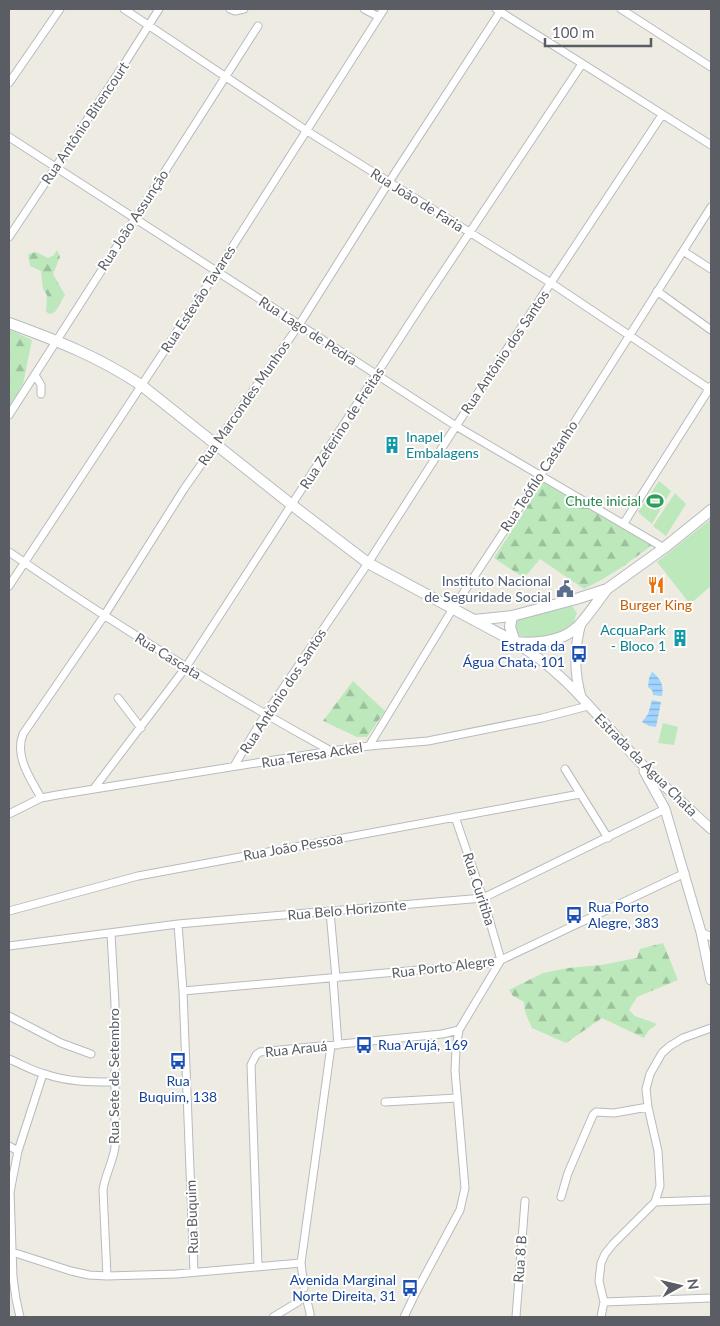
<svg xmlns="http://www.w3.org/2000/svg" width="720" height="1326" font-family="Lato,sans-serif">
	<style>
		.grass { fill: #bce8bc }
		.forest { fill: url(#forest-firs) }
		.water { fill: url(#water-rules) }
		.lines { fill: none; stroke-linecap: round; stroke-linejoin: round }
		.minor-casing { stroke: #b7babf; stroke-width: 9 }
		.tertiary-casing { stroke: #b7babf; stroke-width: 11 }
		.secondary-casing { stroke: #b7bbc1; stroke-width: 12 }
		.minor { stroke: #fff; stroke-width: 7 }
		.tertiary { stroke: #fff; stroke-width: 9 }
		.secondary { stroke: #fff; stroke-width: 10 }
		.labels { text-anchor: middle; stroke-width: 4; stroke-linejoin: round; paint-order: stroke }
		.street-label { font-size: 14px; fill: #5a5e64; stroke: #fff }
		.culture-label { font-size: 14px; fill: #0d838f; stroke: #fff; text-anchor: start }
		.leisure-label { font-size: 14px; fill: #27864d; stroke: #fff; text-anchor: end }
		.service-label { font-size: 14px; fill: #4e5e75; stroke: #fff; text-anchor: end }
		.food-label { font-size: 14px; fill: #c56008; stroke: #fff }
		.transit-label { font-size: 14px; fill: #164399; stroke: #fff; text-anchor: end }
	</style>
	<defs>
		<pattern id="forest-firs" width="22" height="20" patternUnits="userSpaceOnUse" patternTransform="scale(1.25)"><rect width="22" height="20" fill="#bce8bc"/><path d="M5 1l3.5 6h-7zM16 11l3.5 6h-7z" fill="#9cbf9c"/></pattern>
		<pattern id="water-rules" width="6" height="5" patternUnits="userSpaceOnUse" patternTransform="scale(1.25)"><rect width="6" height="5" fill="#a1d5ff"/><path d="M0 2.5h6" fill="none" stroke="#86b0d2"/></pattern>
	</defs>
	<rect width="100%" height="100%" fill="#eeece2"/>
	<path class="grass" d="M659,481L671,491L652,524L638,512Z
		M675,493L686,504L666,536L653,526Z
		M711,519V586L690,604L657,562Z
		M572,606L577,613C575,617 575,621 572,624C560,638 536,639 520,636L515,629L516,620Z
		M663,723L678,727L674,745L658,743Z"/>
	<path class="forest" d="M57,250L60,257L53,274L65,295L55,312L50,314L46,312L47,295L43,289L41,271L30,266L28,254L36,252L48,258L54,255Z
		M9,329L32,340L23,384L9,407Z
		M543,482L652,545C630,562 609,577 584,589L540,559L524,578L494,558Z
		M353,681L385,711L367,737H357L323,721Z
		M663,943L678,980L637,997L629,1010L635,1016L657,1024L649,1030L644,1038L602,1018L566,1043L532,1028L525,1012L524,1002L513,996L509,990L543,973L568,968L601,965L637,958L640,949Z"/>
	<path class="water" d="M652,672C661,678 664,686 662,696L653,695L652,690L648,687L649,678Z
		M652,700L661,702L656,727L649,726L642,722L648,714Z"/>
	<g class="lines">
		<g class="minor-casing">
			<path id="minor" d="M124,9L307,131L551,283L711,390
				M230,9L235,11L244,9
				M364,9L379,17
				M496,9L711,145
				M621,9L711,67
				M9,83L60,9
				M9,137L456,426L664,548
				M9,237L123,66L159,9
				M683,251L711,269
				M657,291L711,330
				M35,375L41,385V394
				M9,415L258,26
				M624,523L711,386
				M9,552C113,623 220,690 331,751
				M9,586L217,271L384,9
				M118,698L141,728
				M369,746L452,610L541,475L711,207
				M234,766L265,715L368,563L456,426L662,115
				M565,769L608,838
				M95,787L186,667L424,301L582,64
				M41,798C31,779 14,757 23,734L104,616L184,489L299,325L389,182L500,12
				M9,814L41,798L57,795L331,751L369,746L428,741L542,718L588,706
				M455,817L483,898L501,960
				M9,911L138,876L580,794
				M330,912L336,978
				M178,924L183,991L194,1272
				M701,932L711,937
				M9,946L178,924L483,898L665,809
				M333,978L338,1045
				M183,991L486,964L501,960L685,873
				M9,1016L61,1043L91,1054
				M9,1059C21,1064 32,1071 45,1074C68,1082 90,1082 114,1082
				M385,1102L457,1098
				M9,1146L18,1151
				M561,1197L568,1173L593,1115L596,1112L614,1113L648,1107
				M655,1202L711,1200
				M9,1251L71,1271L89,1275L107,1276L176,1274L301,1263L331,1046
				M301,1263L304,1288
				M258,1266L251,1065L256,1055L260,1052L442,1034L459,1030
				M107,1276L103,1190C105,1175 113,1162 115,1147V1004L111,934
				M307,1301L310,1313V1317
				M604,1302L711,1298
				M20,1317L16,1299L13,1277L10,1192L18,1151L43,1074
				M273,1317L298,1302
				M404,1317L417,1290L460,1210L465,1188L455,1071L456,1048L459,1030L501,960
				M516,1317L525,1201
				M601,1317L604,1302L599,1281L601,1263L605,1254L613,1244L655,1202L660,1186L658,1151L648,1107L646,1089L650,1074L662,1053L670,1046L683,1038L711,1028"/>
		</g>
		<g class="tertiary-casing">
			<path id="tertiary" d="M581,623C574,648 574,672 581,697
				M515,643C564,670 598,718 636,758C660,783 686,806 711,829
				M644,771L665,809L701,932L711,980"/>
		</g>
		<g class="secondary-casing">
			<path id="secondary" d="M9,323C58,341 97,356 141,385L292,505L368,563L515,642C534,644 560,642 575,629C585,621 598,600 607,589
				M512,616L510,627L515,642
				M474,620L512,616L576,599L607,589L664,548L711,510"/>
		</g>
		<use href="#minor" class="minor"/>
		<use href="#tertiary" class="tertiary"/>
		<use href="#secondary" class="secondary"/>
	</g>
	<defs>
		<g id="building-bare" transform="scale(1.35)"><path d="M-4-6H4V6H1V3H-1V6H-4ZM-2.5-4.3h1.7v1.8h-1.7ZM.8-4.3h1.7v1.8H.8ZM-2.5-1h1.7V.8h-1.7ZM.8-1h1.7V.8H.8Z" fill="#0f9aa8" stroke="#fff" stroke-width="2.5" paint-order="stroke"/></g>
		<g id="stadium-bare" transform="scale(1.35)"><path d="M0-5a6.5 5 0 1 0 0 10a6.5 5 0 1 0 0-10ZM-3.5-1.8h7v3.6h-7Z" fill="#2e9e5b" stroke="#fff" stroke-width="2.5" paint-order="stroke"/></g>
		<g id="restaurant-bare" transform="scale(1.35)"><path d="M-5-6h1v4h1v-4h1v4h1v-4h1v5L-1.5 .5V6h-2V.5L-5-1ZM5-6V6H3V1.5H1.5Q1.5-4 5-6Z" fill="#e8710a" stroke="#fff" stroke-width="2.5" paint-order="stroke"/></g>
		<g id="civic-bare" transform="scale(1.35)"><path d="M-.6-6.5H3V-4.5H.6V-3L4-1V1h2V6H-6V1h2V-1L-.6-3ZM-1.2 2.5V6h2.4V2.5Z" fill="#5c6f8a" stroke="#fff" stroke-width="2.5" paint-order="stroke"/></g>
		<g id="bus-bare" transform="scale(1.35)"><path d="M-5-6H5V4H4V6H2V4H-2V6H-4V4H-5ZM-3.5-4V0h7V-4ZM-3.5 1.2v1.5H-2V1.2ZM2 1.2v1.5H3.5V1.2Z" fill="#1a4fb4" stroke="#fff" stroke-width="2.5" paint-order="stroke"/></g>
	</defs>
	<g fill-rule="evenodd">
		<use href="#building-bare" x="392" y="445"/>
		<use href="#stadium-bare" x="655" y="501"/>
		<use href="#restaurant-bare" x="656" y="585"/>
		<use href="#civic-bare" x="565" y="589"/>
		<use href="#building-bare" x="680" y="638"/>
		<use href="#bus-bare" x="579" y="654"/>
		<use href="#bus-bare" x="574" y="915"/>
		<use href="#bus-bare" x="364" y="1045"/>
		<use href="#bus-bare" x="178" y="1061"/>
		<use href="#bus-bare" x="410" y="1288"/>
	</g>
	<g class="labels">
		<g class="street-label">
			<text transform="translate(85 123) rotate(-56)" y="5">Rua Antônio Bitencourt</text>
			<text transform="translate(417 200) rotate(32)" y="5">Rua João de Faria</text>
			<text transform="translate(133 220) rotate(-57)" y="5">Rua João Assunção</text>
			<text transform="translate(198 299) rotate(-57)" y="5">Rua Estevão Tavares</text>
			<text transform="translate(308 331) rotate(33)" y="5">Rua Lago de Pedra</text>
			<text transform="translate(505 352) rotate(-56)" y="5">Rua Antônio dos Santos</text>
			<text transform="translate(244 403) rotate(-55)" y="5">Rua Marcondes Munhos</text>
			<text transform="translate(342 428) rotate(-57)" y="5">Rua Zeferino de Freitas</text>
			<text transform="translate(539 476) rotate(-57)" y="5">Rua Teófilo Castanho</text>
			<text transform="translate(168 656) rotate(32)" y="5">Rua Cascata</text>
			<text transform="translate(283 691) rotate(-57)" y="5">Rua Antônio dos Santos</text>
			<text transform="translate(312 755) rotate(-9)" y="5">Rua Teresa Ackel</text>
			<text transform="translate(646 765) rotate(45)" y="5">Estrada da Água Chata</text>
			<text transform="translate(293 847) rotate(-10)" y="5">Rua João Pessoa</text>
			<text transform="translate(479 889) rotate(72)" y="5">Rua Curitiba</text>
			<text transform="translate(347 910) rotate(-5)" y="5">Rua Belo Horizonte</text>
			<text transform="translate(443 967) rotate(-7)" y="5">Rua Porto Alegre</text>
			<text transform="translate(296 1049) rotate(-6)" y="5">Rua Arauá</text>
			<text transform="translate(114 1076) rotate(-90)" y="5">Rua Sete de Setembro</text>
			<text transform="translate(192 1217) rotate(-92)" y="5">Rua Buquim</text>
			<text transform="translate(520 1259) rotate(-86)" y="5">Rua 8 B</text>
		</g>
		<g class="culture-label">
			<text x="406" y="442">Inapel<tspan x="406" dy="16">Embalagens</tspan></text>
			<text x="666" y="635" text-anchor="end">AcquaPark<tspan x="666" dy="16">- Bloco 1</tspan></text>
		</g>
		<g class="leisure-label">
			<text x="641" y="506">Chute inicial</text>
		</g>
		<g class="service-label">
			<text x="551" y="586">Instituto Nacional<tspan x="551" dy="16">de Seguridade Social</tspan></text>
		</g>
		<g class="food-label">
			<text x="656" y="610">Burger King</text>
		</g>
		<g class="transit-label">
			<text x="565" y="651">Estrada da<tspan x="565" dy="16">Água Chata, 101</tspan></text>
			<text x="588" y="912" text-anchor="start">Rua Porto<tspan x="588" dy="16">Alegre, 383</tspan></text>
			<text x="378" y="1050" text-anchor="start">Rua Arujá, 169</text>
			<text x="178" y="1086" text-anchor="middle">Rua<tspan x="178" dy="16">Buquim, 138</tspan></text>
			<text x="396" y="1285">Avenida Marginal<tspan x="396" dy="16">Norte Direita, 31</tspan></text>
		</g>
	</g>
	<rect width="720" height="1326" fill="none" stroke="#5a5e64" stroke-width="20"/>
	<g transform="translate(680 1286) rotate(82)" stroke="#ffffff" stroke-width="4" paint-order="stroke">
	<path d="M0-4L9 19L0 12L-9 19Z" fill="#5a5e64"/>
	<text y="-8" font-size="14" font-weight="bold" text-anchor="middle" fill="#5a5e64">N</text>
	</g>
	<path d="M545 38v8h106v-8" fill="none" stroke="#5a5e64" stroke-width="2.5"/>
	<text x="552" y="38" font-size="15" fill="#5a5e64" stroke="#ffffff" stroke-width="4" paint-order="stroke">100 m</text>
</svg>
